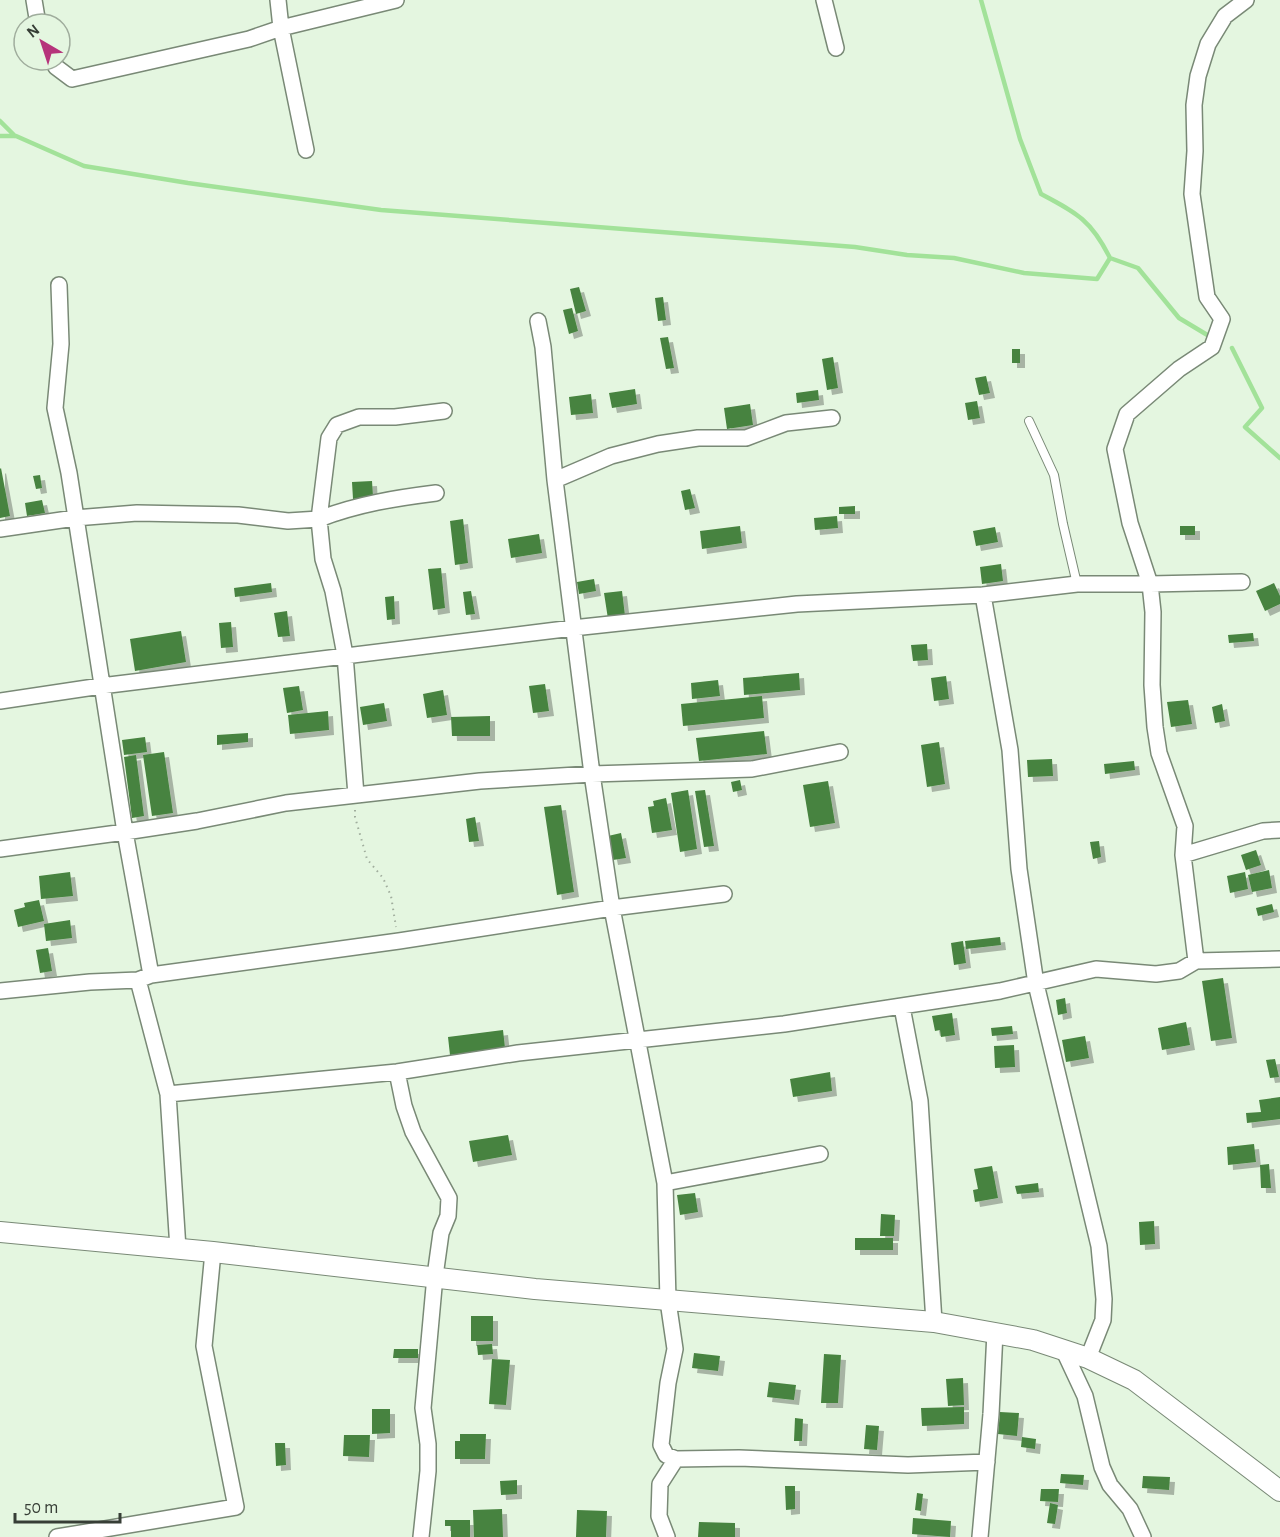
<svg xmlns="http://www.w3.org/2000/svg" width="1280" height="1537" font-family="'Alegreya Sans',sans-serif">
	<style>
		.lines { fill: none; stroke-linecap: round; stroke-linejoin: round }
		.stream { stroke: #a2e299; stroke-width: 4.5 }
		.building { fill: #47833f; filter: url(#shadow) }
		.service-casing { stroke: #798976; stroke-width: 10 }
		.minor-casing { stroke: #798976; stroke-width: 18 }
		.tertiary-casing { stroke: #798976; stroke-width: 22 }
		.path { stroke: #a0ad9d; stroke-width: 2; stroke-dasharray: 1.5 4.5; stroke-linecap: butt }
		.service { stroke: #fff; stroke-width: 8 }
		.minor { stroke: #fff; stroke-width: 15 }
		.tertiary { stroke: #fff; stroke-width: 20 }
	</style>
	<defs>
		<filter id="shadow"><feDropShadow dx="5" dy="5" stdDeviation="0" flood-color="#0004"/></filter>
	</defs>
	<rect width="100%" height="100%" fill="#e4f6e0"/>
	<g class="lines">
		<path class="stream" d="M981,0L1020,139L1041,194C1077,213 1091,220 1110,258
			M0,121L15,136
			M0,136H16L84,166L188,183L381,210L855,247L907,255L954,258L1024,273L1097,279L1110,258L1138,268L1179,318L1209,336
			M1232,348L1262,408L1245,427L1280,458"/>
	</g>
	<path class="building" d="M579,287L586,311L576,314L570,289Z
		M663,297L666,320L658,321L655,298Z
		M572,308L578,331L569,334L563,310Z
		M668,337L674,368L666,369L660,338Z
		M1012,349H1020V363H1012Z
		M833,357L838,388L827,390L822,359Z
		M986,376L990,393L979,395L975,378Z
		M635,389L637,404L612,408L609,393Z
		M818,390L819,400L797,403L796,393Z
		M591,394L593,413L571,415L569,397Z
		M977,401L980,418L968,420L965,403Z
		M750,404L753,425L727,429L724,408Z
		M1,468L10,516L0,518V469Z
		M40,475L42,488L36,489L33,476Z
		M372,481L373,497L353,499L352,482Z
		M690,489L695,508L685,510L681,491Z
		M42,500L45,513L27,516L25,503Z
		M855,506V514H839V507Z
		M837,516L838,528L815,530L814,518Z
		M463,519L468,563L455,565L450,521Z
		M740,526L742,543L702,549L700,531Z
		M1180,526H1195V535H1180Z
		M995,527L998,542L976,546L973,531Z
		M539,534L542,553L511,558L508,539Z
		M1001,564L1003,581L982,584L980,567Z
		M441,568L445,608L433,610L428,569Z
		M594,579L596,591L579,594L577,582Z
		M271,583L272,592L235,597L234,588Z
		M1274,583L1280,596V604L1265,611L1256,591Z
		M471,591L475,614L466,615L463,592Z
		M622,591L625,616L608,619L604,593Z
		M394,596L395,619L387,620L385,597Z
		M287,611L290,636L278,637L274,613Z
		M231,622L233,647L221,648L219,623Z
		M181,631L186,662L135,671L130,639Z
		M1253,633L1254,641L1229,643L1228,635Z
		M927,644L928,660L913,661L911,645Z
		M799,673L800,690L744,695L743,678Z
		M946,676L949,699L934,701L931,678Z
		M718,680L720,696L692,699L691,683Z
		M545,684L549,711L533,713L529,686Z
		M299,686L303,710L287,713L283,688Z
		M443,690L447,715L427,718L423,694Z
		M762,696L764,718L683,726L681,704Z
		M1188,700L1192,724L1171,727L1167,702Z
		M384,703L387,721L363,725L360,707Z
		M1222,704L1225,721L1215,723L1212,707Z
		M328,711L329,730L290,734L288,715Z
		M490,716V736H452L451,717Z
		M764,731L767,754L699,761L696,738Z
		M248,733V742L217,745V735Z
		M145,737L147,752L124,755L122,740Z
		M939,742L945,784L927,787L921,745Z
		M164,752L173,813L152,816L143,755Z
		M136,755L144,816L132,818L124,757Z
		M1052,759L1053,776L1028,777L1027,760Z
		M1134,761L1135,770L1105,774L1104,764Z
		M740,780L742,790L733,792L731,782Z
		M828,781L835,823L810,827L803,785Z
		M688,790L697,849L680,852L671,793Z
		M705,790L714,846L704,847L695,791Z
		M666,798L672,830L652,833L648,807L654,806L653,801Z
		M561,805L574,892L557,895L544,807Z
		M475,817L479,841L469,842L466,819Z
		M621,833L626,858L613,860L608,836Z
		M1099,841L1101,857L1093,859L1090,842Z
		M1256,850L1261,865L1246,870L1241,855Z
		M1269,870L1272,888L1252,892L1248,875Z
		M70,872L73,896L41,899L39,876Z
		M1245,872L1248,889L1230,893L1227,876Z
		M39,900L44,921L18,927L14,910L25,907L24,903Z
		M1272,904L1274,912L1258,916L1256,908Z
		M70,920L72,938L46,941L44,924Z
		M1000,937L1001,945L966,949L965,941Z
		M963,941L966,963L954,965L951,943Z
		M48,948L52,971L40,973L36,950Z
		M1223,978L1232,1038L1211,1041L1202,981Z
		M1065,998L1067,1013L1058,1015L1056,1000Z
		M952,1013L955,1035L941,1037L940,1030L935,1031L932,1016Z
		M1186,1022L1190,1045L1162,1050L1158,1028Z
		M1012,1026L1013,1034L992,1036L991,1028Z
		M503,1030L505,1048L450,1055L448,1037Z
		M1085,1036L1089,1058L1066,1062L1062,1040Z
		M1014,1045L1015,1067L995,1068L994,1046Z
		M1275,1059L1279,1077L1270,1078L1266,1060Z
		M830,1072L832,1091L793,1097L790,1079Z
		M1280,1097V1119L1247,1123L1246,1113L1261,1112L1259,1100Z
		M508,1135L512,1155L473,1162L469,1141Z
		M1254,1144L1256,1162L1228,1165L1227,1147Z
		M1269,1164L1271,1188H1261L1260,1165Z
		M992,1166L998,1198L975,1202L973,1190L978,1189L974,1169Z
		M1038,1183L1039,1192L1017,1194L1015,1186Z
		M695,1193L698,1212L680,1215L677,1195Z
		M881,1214L895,1215L894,1236H880Z
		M1154,1221L1155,1244L1140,1245L1139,1222Z
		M855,1238H893V1250H855Z
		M471,1316H493V1341H471Z
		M492,1344L493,1354L478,1355L477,1345Z
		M394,1349H418V1358H393Z
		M694,1353L720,1356L718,1371L692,1368Z
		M824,1354L841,1355L838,1403H821Z
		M492,1359L510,1360L506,1405L489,1404Z
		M963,1378L964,1405L948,1406L946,1379Z
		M769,1382L796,1385L794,1400L767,1397Z
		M964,1407V1424L922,1426L921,1408Z
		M372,1409H390V1433L372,1434Z
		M1000,1412L1019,1413L1017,1436L998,1434Z
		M795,1418L803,1419L802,1441H794Z
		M866,1425L879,1426L877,1450L864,1449Z
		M460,1434H486L485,1459H455V1441H460Z
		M344,1435H370L369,1457L343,1456Z
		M1022,1437L1036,1439L1035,1449L1021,1447Z
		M275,1443H285L286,1465L276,1466Z
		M1061,1474L1084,1475L1083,1485L1060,1483Z
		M1143,1476L1170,1477L1169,1490L1142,1488Z
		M517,1480V1494L501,1495L500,1481Z
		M785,1486H795V1509L786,1510Z
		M1041,1489H1059L1058,1502L1040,1501Z
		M917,1493L923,1494L921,1511L915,1510Z
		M1050,1503L1058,1505L1055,1524L1047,1523Z
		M502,1509L503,1537H474L473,1510Z
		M577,1510L607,1511L606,1537H576Z
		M913,1518L951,1521L950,1537L912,1534Z
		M445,1520H470V1537H451V1526H445Z
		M699,1522L735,1523V1537H698Z"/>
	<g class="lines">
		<g class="service-casing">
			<path id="service" d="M1029,421L1054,475L1063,524L1077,584"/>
		</g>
		<g class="minor-casing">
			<path id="minor" d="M34,0L38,24
				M278,0L281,28L306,150
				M824,0L836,48
				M52,60L56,67L72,79L249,39L281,28L396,0
				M59,285L61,344L55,408L69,473L125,832L197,821L286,803L480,781L592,774L752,769L840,752
				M538,321L543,347L555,480L592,774L612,908L665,1183L668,1301L675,1349L668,1383L661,1445L666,1455L676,1459L739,1458L908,1465L987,1462
				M555,480L611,456L658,444L698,438H746L786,423L832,418
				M436,493C396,498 358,504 319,519L329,438L337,425L359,417H395L444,411
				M0,529L75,518L137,513L238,515L288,521L319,519L323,559L333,591L345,655L356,795
				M1242,582L1150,584L1130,523L1115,449L1127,414L1179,369L1212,347L1222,319L1207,297L1192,194L1195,151L1194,105L1198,76L1208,44L1225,16L1246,0
				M983,595L1010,750L1019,869L1036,984L1099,1246L1104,1299L1103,1320L1088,1358
				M0,701L101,686L573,628L797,604L983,595L1077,584H1150L1153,612L1152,685L1155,727L1159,753L1185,826L1183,855L1196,961
				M0,849L125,832L151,975
				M1183,855L1263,831L1280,830
				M138,980L168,1094L178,1249
				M0,991L90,982L138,980L151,975L399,941L612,908L724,894
				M902,1007L920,1101L934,1322
				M397,1072L404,1106L413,1132L449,1198L448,1216L441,1233L435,1276L423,1408L428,1444V1471L421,1537
				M168,1094L397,1072L518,1053L784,1024L1000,991L1096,969L1156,974L1179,971L1196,961L1280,959
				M665,1183L820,1154
				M1063,1349L1085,1396L1102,1467L1110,1485L1130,1509L1143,1537
				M57,1537L236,1507L204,1346L213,1252
				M667,1537L659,1516L660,1484L676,1459
				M980,1537L991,1414L995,1332"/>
		</g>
		<g class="tertiary-casing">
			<path id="tertiary" d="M0,1232L213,1252L535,1289L934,1322L1033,1340L1088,1358L1134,1380L1280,1491"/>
		</g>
		<path class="path" d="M355,810V817L367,859L383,878L391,896L396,927"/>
		<use href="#service" class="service"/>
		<use href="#minor" class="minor"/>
		<use href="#tertiary" class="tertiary"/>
	</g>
	<g transform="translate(42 42) rotate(321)"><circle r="28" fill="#e4f6e0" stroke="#9fac9c" stroke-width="1.5"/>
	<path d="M0-4.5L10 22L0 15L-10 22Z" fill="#b6337b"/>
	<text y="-9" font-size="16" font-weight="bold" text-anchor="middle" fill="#373e36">N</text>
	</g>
	<path d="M15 1513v9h105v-9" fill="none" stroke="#373e36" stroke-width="3"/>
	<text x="24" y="1513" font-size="18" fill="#373e36" stroke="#e4f6e0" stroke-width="4.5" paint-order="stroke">50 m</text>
</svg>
